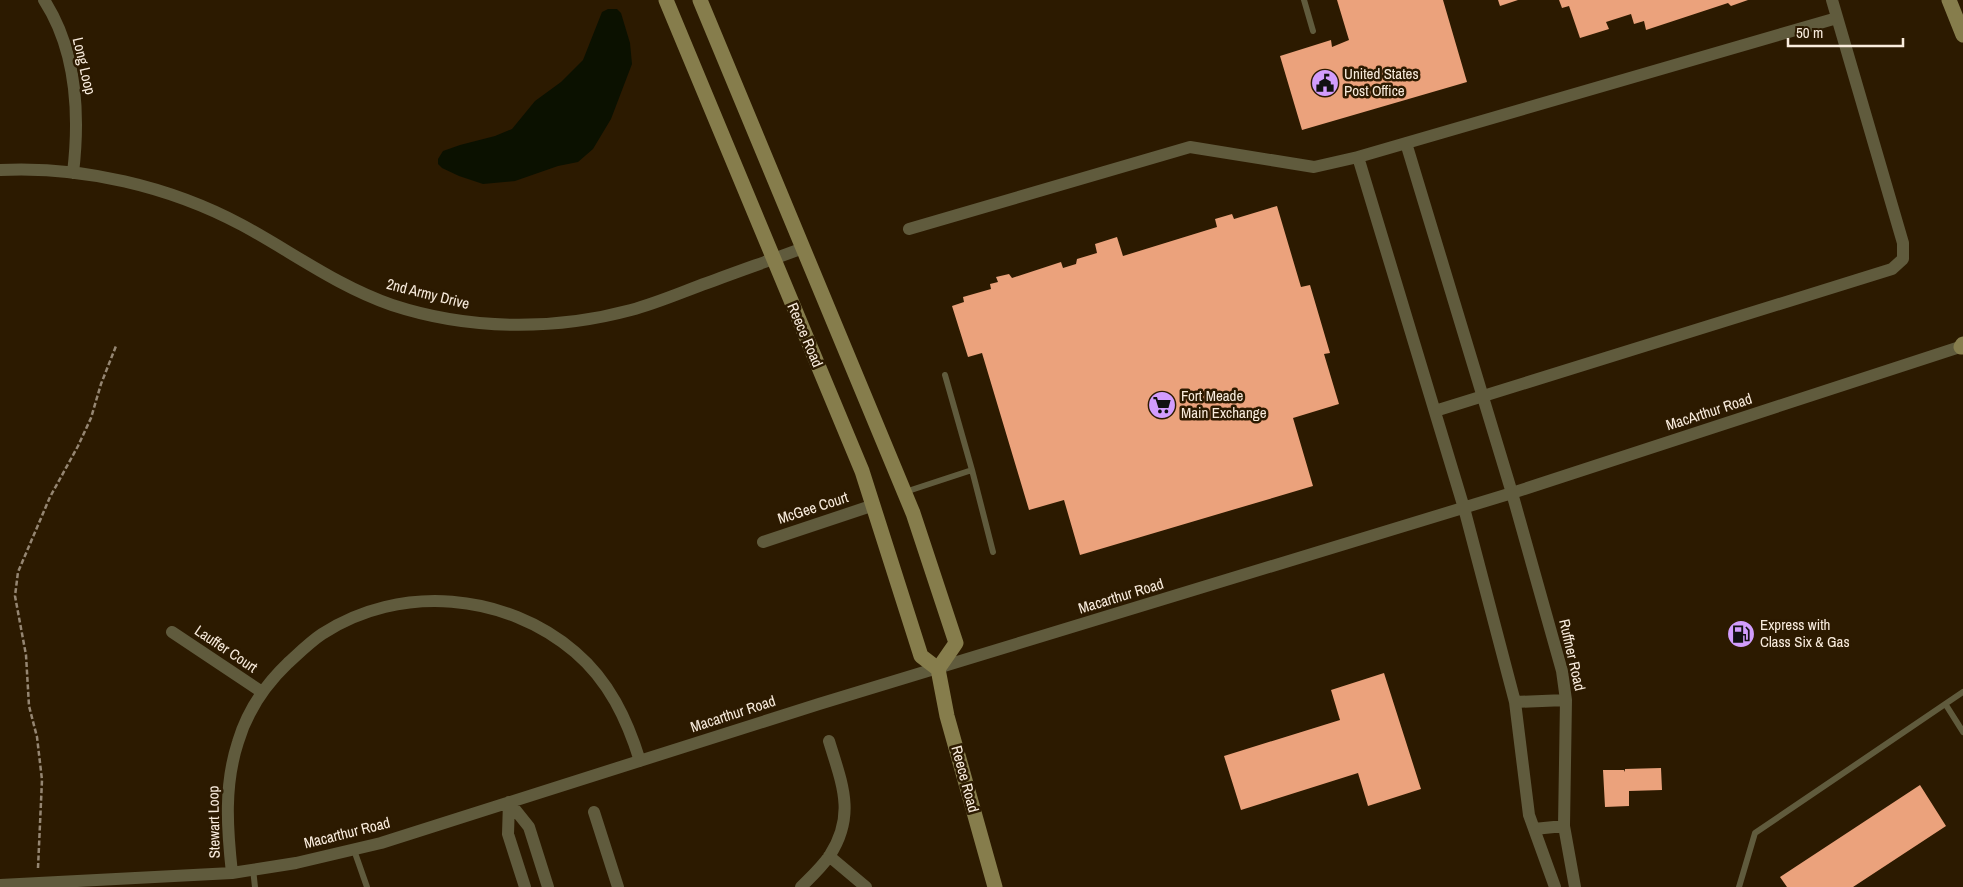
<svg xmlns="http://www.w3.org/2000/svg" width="1963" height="887" font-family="'Archivo Narrow',sans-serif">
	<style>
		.water { fill: #0b1100 }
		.building { fill: #eba27c }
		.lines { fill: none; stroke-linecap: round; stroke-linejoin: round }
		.path { stroke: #958672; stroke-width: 2.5; stroke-dasharray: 5 2.5; stroke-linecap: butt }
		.lane { stroke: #605b3d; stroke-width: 6 }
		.street { stroke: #605b3d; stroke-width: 12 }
		.secondary { stroke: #867d4c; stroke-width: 15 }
		.labels { text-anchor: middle; stroke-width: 5; stroke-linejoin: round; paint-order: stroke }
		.street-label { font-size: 15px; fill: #f9ecdd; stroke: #2c1a00 }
		.poi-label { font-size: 15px; fill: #f9ecdd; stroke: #2c1a00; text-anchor: start }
	</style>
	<rect width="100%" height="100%" fill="#2c1a00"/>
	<path class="water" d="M608,9H617L621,13L630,43L632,64L611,119L593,149L578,162L558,166L515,181L483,184L459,176L442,168L438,164V159L443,151L460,145L495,136L512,129L535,101L561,82L583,60L602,12Z"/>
	<path class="building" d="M1337,0H1443L1467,82L1302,130L1280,56L1331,40L1332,47L1349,40Z
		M1498,0H1518L1500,6Z
		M1559,0H1748L1731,6L1728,3L1646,30L1644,21L1634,24L1631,14L1606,22L1609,29L1580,38L1569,6L1562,8Z
		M1277,206L1301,287L1310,285L1330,353L1324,354L1339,404L1293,418L1313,486L1080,555L1064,500L1029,510L982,353L968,357L952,306L964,302L963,297L991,289L990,284L998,282L996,277L1009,274L1012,278L1061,262L1063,268L1076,264L1077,259L1097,253L1095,244L1117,237L1123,256L1217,227L1215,219L1232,214L1234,219Z
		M1384,673L1421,789L1368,806L1358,773L1241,810L1224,756L1340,720L1331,690Z
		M1661,768L1662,790L1629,791V806L1605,807L1603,770H1624L1625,772V769Z
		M1920,785L1946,826L1853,887H1787L1780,877Z"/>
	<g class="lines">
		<path class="path" d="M38,868L42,780L37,737L29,706L26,655L15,596L18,572L50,497L78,446L91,418L101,384L116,346"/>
		<path class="lane" d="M1304,0L1313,31
			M972,470L993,552
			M905,492L972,470L945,375
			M1946,705L1963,732
			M354,850L367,887
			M253,869L255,887
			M1739,887L1755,833L1963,692"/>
		<path class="street" d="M44,0C77,51 80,114 73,173
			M1406,143L1512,493L1562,671L1566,700L1564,826L1575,887
			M1358,157L1464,508L1515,702L1529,815L1555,887
			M0,170C82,166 169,186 242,225C292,252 337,286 392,305C468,330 553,331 631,310C657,303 682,292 707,283C739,271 771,260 803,248
			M909,229L1190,147L1314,167L1358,157L1837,18
			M1435,411L1892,269L1903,259V243L1832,0
			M763,542L874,505
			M172,632L262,692
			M1515,702L1566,700
			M509,802L529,827L548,887
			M509,802L508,834L525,887
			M594,812L618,887
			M1534,829L1564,826
			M829,856L866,887
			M232,873C227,828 224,785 238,742C247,712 266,684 288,663C299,653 310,642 322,634C400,583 506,593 575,652C609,681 627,719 640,761
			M0,885L232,873L296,863L381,843L819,704L1512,493L1963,346
			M801,887C811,877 822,867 830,855C856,814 842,784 829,741"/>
		<path class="secondary" d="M666,0L862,471L921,656L938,669L947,716L995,887
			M700,0L913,513L956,643L938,669
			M1949,0L1963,35
			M1963,344L1961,347H1963"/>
	</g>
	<defs>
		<g id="civic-disc" transform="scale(1.4375)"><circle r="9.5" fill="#d29dfd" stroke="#2c1a00"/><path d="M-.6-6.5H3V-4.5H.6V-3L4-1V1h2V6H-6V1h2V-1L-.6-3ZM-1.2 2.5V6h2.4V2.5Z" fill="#111"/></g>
		<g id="supermarket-disc" transform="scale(1.4375)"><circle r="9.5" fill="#d29dfd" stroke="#2c1a00"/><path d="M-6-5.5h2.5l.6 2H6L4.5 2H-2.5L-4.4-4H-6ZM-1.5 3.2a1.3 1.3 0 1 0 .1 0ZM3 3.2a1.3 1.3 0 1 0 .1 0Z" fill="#111"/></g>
		<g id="fuel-disc" transform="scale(1.4375)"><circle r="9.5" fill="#d29dfd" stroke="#2c1a00"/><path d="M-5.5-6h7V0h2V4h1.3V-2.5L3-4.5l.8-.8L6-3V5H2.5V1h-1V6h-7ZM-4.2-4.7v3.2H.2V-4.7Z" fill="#111"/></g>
	</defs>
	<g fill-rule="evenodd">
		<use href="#civic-disc" x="1325" y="83"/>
		<use href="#supermarket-disc" x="1162" y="405"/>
		<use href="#fuel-disc" x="1741" y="634"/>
	</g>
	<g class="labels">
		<g class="street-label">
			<text transform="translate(84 66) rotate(77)" y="5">Long Loop</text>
			<text transform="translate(428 294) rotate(14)" y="5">2nd Army Drive</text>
			<text transform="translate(805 335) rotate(67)" y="5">Reece Road</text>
			<text transform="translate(1709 412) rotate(-18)" y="5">MacArthur Road</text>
			<text transform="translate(813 508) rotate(-18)" y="5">McGee Court</text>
			<text transform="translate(1121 596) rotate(-17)" y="5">Macarthur Road</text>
			<text transform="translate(226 649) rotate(34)" y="5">Lauffer Court</text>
			<text transform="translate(1572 655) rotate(77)" y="5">Ruffner Road</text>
			<text transform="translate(733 714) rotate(-18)" y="5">Macarthur Road</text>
			<text transform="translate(965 779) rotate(75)" y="5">Reece Road</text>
			<text transform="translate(214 822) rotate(-91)" y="5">Stewart Loop</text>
			<text transform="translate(347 833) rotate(-14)" y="5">Macarthur Road</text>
		</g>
		<g class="poi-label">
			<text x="1344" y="79">United States<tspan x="1344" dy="17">Post Office</tspan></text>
			<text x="1181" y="401">Fort Meade<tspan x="1181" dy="17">Main Exchange</tspan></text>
			<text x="1760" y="630">Express with<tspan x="1760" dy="17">Class Six &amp; Gas</tspan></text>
		</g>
	</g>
	<path d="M1788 38v8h115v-8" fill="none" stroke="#f9ecdd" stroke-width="2.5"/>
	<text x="1796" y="38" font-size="15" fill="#f9ecdd" stroke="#2c1a00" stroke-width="4" paint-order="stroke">50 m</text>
</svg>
